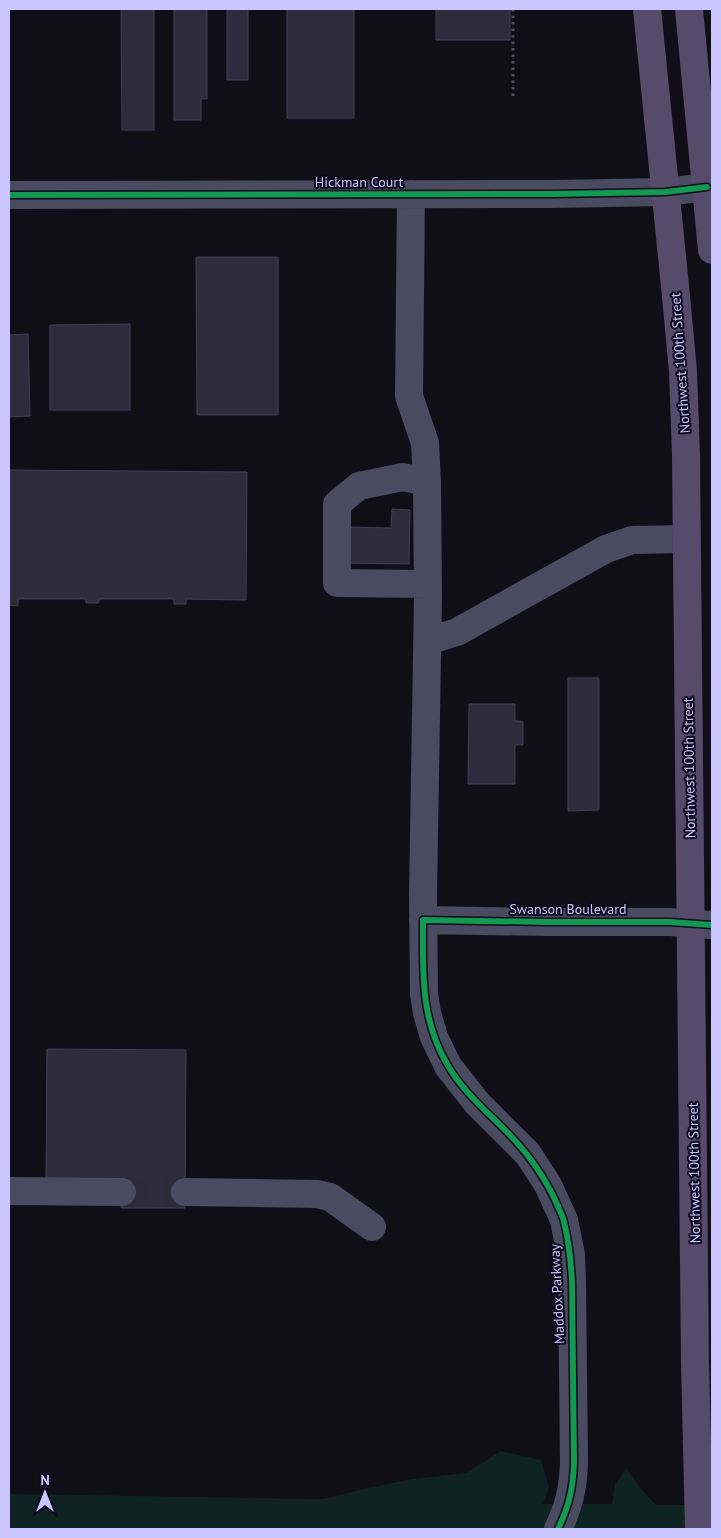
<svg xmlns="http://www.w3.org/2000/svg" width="721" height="1538" font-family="'PT Sans',sans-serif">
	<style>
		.green { fill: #0e2322 }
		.building { fill: #2d2b3c; stroke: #434057 }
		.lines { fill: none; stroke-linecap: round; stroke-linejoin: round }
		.minor-tunnel { stroke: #2c2a3b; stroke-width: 28; stroke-dasharray: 28 14; stroke-linecap: butt }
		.path { stroke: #465561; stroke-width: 3; stroke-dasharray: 2.5 4; stroke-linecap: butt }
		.minor { stroke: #4a4a61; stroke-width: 28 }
		.major { stroke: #574b6b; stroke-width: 28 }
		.cycleway-casing { stroke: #0d0b1c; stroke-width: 9 }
		.cycleway { stroke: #139951; stroke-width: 6 }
		.labels { text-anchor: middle; stroke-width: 4; stroke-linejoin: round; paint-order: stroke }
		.street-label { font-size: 14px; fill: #cac5ff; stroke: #0d0b1c }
	</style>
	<rect width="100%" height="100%" fill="#100f18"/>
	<path class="green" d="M501,1451L541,1460L549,1487L543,1504H612L615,1485L626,1468L643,1491L656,1505H699L712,1529H9V1494L324,1499L364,1489L412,1479L466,1473Z"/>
	<path class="building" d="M121,9H154V130H122Z
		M174,9H207V99H201V120H174Z
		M227,9H248V80H227Z
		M287,9H354V118H287Z
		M436,9H510V40H436Z
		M196,257H278V415H197Z
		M130,324V410H50V325Z
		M28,334L30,416L9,417V335Z
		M9,470L247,472L246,600L186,599V604H174V599H99V603H86V599H18V606L9,605Z
		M392,509L410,510L409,564L343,563L344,527L391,528Z
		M568,678H599V810L568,811Z
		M469,704H515V721H523V745H515V784H468Z
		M47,1049L186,1050L185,1208H121L122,1182L46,1181Z"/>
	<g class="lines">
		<path class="minor-tunnel" d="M122,1192H185"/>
		<path class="path" d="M513,96V9"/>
		<path class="minor" d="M411,194L409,396L425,443L427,482L428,596L423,895L424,994L427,1013L434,1037L448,1066L477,1103L528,1154L548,1185L564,1220L571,1255L572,1282L574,1463C573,1489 569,1506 558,1529
			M11,195L553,194L665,192L707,187
			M427,482L403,477L359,486L337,504V583L428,584
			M428,641L457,632L606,549L632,540L686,539
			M423,920L547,922H670L712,925
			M9,1191L122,1192
			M185,1192L317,1194L330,1197L372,1227"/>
		<path class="major" d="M647,9L675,286L683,371L686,456L695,1362L699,1529
			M689,9L712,250"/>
		<g class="cycleway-casing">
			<path id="cycleway" d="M11,195L553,194L665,192L707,187
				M558,1529C569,1506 573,1489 574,1463L572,1282C571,1262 569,1242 564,1222C563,1216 559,1210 557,1204C544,1175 527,1152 505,1130C485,1110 461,1089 447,1064C420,1018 423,971 423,920L547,922H670L712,925"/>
		</g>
		<use href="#cycleway" class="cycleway"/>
	</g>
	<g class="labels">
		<g class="street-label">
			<text x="359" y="187">Hickman Court</text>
			<text transform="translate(680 363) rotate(-94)" y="5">Northwest 100th Street</text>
			<text transform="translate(689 768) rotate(-91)" y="5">Northwest 100th Street</text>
			<text x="568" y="914">Swanson Boulevard</text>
			<text transform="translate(694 1173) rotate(-91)" y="5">Northwest 100th Street</text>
			<text transform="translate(557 1294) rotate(-93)" y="5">Maddox Parkway</text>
		</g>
	</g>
	<rect width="721" height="1538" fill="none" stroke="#cac5ff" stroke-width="20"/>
	<g transform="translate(45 1493)" stroke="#0d0b1c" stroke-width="4" paint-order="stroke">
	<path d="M0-4L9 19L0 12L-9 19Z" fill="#cac5ff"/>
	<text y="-8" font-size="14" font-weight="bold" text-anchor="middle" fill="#cac5ff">N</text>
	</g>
</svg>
